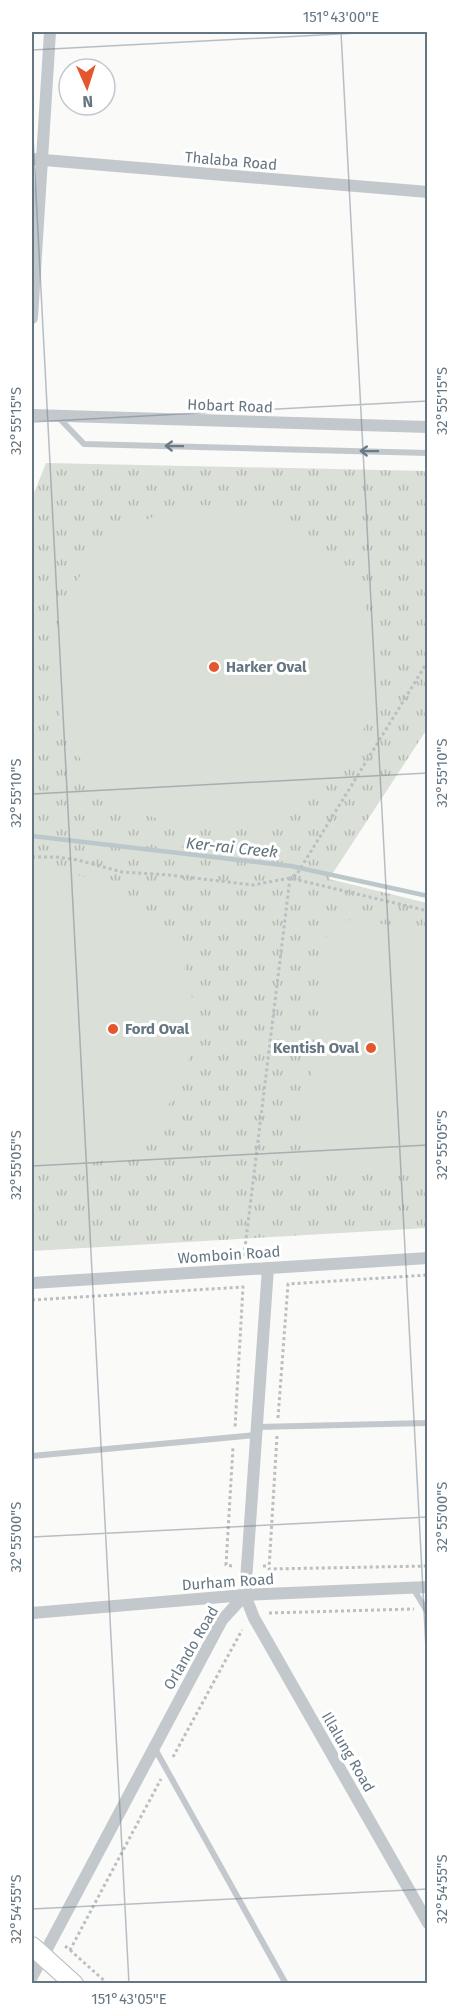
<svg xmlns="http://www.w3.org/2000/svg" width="459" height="2015" font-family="'Fira Sans',sans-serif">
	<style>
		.grass { fill: url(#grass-tufts) }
		.pitch { fill: #dadfd7 }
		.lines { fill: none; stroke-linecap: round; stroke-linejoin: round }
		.stream { stroke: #bbc7cb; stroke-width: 4.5 }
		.secondary-casing { stroke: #b3babf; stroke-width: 20 }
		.path { stroke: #bbbfc2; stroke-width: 3; stroke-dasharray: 3 3; stroke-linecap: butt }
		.lane { stroke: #c3c8cc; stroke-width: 6 }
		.street { stroke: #c3c8cc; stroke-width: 12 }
		.secondary { stroke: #fff; stroke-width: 18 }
		.oneway { stroke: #6a7a87 }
		.ticks { fill: none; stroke: #657683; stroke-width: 1.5; stroke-opacity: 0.45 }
		.poi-dot { fill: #e4572e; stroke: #fff; stroke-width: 2 }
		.labels { text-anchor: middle; stroke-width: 6; stroke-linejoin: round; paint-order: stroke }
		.street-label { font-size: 15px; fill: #657683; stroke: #fff }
		.poi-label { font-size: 15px; font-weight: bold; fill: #657683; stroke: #fff; text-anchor: start }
		.water-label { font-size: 16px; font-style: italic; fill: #60757c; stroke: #fff }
		.neatline { fill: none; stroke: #657683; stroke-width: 2 }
		.ticks-label { font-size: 15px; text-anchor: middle; fill: #657683 }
	</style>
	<defs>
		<pattern id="grass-tufts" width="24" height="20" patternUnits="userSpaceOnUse" patternTransform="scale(1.5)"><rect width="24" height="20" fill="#dadfd7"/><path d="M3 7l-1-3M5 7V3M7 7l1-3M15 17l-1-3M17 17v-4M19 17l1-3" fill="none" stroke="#b4b9b4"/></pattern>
	</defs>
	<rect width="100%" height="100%" fill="#fafaf8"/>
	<path class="grass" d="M46,463L427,471V729L329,879L427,903V1228L32,1251V498Z"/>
	<path class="pitch" d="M52 667a162 162 0 1 1 324 0a162 162 0 1 1-324 0Z
		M38,871C56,872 74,872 91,879C258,939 209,1180 32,1171V872Z
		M329,918L427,929V1177L300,1167Z"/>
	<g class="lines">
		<path class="stream" d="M32,836L291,866L428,896"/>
		<g class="secondary-casing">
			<path id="secondary" d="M32,1946L74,1984"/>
		</g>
		<path class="path" d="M32,857H56L78,860L122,872L169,875L253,885L290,878L428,911
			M244,1256L290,878L297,874L428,661
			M32,1300L243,1287L235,1428
			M278,1418L288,1284L428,1275
			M277,1436L269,1569L428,1566
			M232,1566L226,1565L233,1447
			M263,1566H269
			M269,1613L414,1609
			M173,1757L242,1630
			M65,1946L70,1950L161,1779
			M70,1950L108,1984"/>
		<path class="lane" d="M59,418L84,444L428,453
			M257,1427L428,1423
			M32,1456L256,1435
			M413,1588L428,1613
			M154,1747L286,1984"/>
		<path class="street" d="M32,159L428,192
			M32,318L50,32
			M32,415L428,427
			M32,1283L428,1258
			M245,1595L254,1618L428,1923
			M32,1613L245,1595L428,1587
			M32,1977L222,1620L245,1595L268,1268"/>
		<use href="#secondary" class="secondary"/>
	</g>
	<defs><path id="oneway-shaft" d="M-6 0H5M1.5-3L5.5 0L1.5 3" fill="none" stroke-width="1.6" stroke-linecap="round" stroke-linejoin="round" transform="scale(1.5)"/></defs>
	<g class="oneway">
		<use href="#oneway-shaft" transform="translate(174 446) rotate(-179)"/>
		<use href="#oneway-shaft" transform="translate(369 451) rotate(-179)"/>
	</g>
	<path class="ticks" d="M341,32L428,1686M32,50L377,32M32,117L129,1984M32,422L428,401M32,794L428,773M32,1166L428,1145M32,1537L428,1517M32,1909L428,1889"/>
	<g class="poi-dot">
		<circle cx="214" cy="667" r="6"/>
		<circle cx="113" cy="1029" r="6"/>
		<circle cx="371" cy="1048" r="6"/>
	</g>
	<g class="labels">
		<g class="street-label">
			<text transform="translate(231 161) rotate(5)" y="5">Thalaba Road</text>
			<text transform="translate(230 406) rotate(2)" y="5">Hobart Road</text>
			<text transform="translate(229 1255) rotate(-4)" y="5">Womboin Road</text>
			<text transform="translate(228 1582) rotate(-4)" y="5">Durham Road</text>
			<text transform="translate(191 1648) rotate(-60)" y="5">Orlando Road</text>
			<text transform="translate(348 1752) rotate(60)" y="5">Illalung Road</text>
		</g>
		<g class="poi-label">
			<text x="226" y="672">Harker Oval</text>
			<text x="125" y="1034">Ford Oval</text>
			<text x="359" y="1053" text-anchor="end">Kentish Oval</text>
		</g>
		<g class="water-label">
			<text transform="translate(232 847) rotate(6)" y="6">Ker-rai Creek</text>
		</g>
	</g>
	<rect width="459" height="2015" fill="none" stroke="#ffffff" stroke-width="66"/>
	<g transform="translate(87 87) rotate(177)"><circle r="28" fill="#ffffff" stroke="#c1c8cd" stroke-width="1.5"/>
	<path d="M0-4.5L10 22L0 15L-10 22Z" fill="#e4572e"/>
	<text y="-9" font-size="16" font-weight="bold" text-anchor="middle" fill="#657683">N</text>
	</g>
	<rect x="33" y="33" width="393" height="1949" class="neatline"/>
	<g class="ticks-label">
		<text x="341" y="22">151°43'00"E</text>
		<text transform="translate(442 401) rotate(-90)" y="5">32°55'15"S</text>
		<text transform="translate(16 421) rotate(-90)" y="5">32°55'15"S</text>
		<text transform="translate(442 773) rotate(-90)" y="5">32°55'10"S</text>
		<text transform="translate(16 793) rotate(-90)" y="5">32°55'10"S</text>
		<text transform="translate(442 1145) rotate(-90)" y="5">32°55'05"S</text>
		<text transform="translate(16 1165) rotate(-90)" y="5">32°55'05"S</text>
		<text transform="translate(442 1517) rotate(-90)" y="5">32°55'00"S</text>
		<text transform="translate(16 1537) rotate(-90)" y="5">32°55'00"S</text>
		<text transform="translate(442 1889) rotate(-90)" y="5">32°54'55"S</text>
		<text transform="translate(16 1909) rotate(-90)" y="5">32°54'55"S</text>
		<text x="129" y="2004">151°43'05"E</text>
	</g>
</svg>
